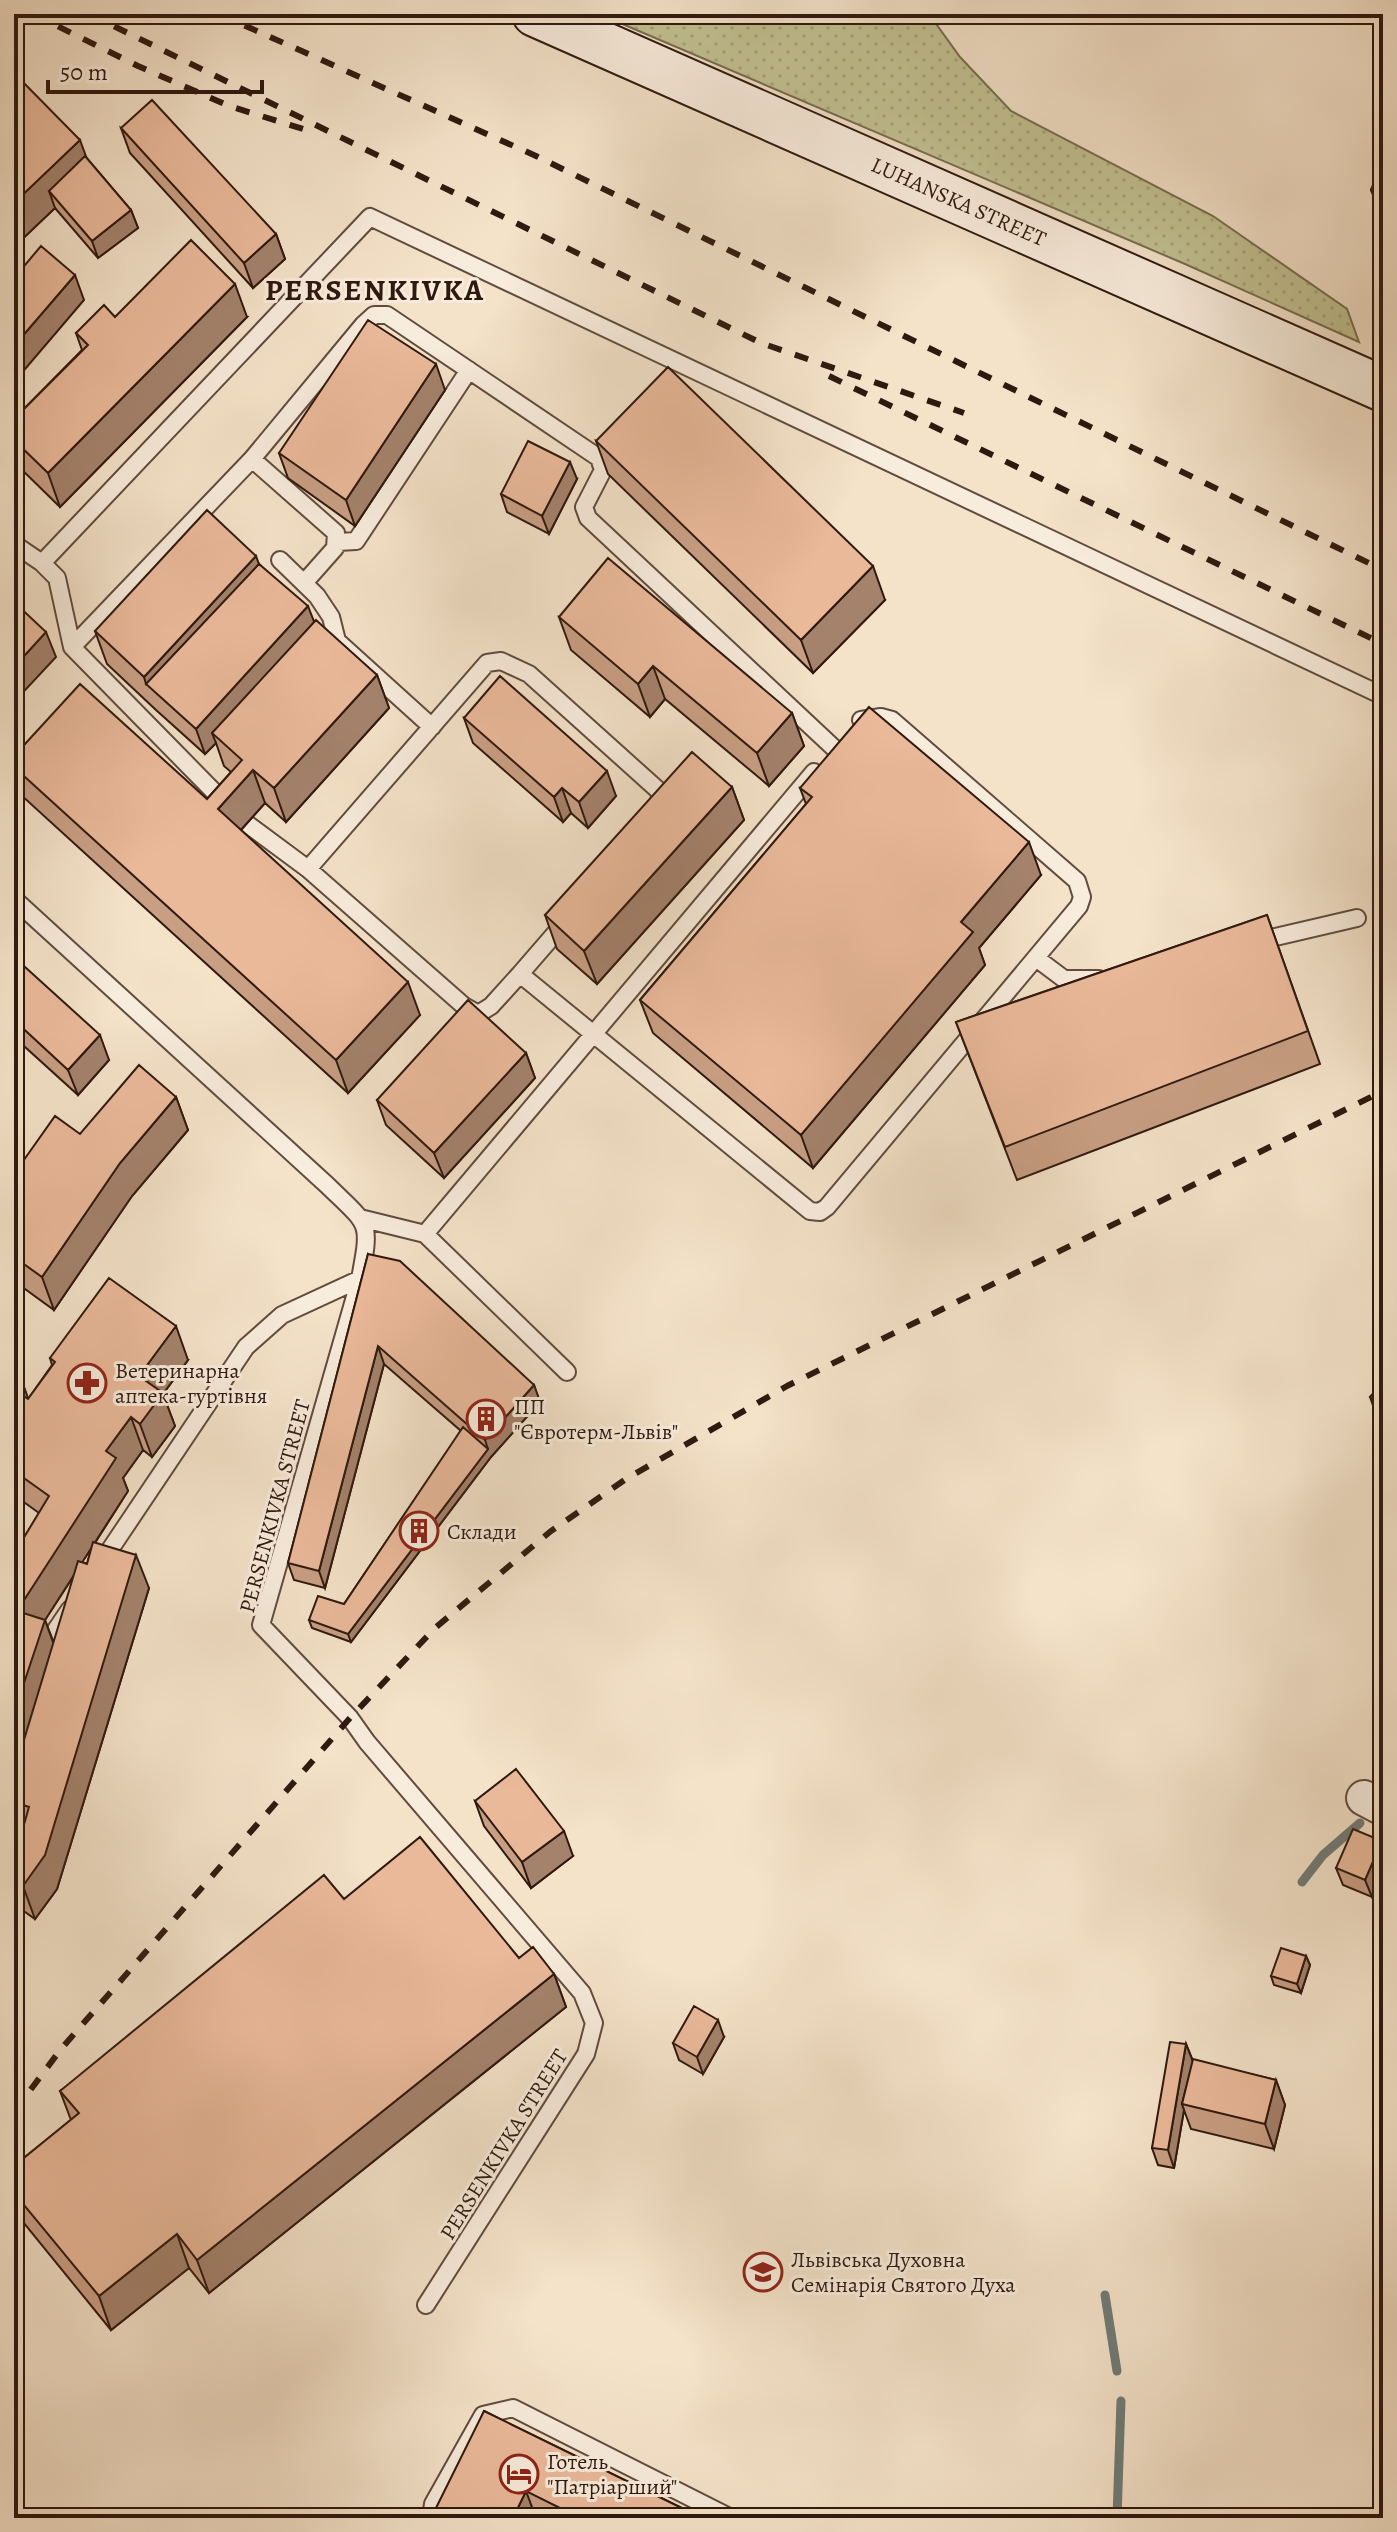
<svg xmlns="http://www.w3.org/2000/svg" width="1397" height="2532" font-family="Alegreya,serif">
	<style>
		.grass { fill: url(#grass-dots); stroke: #786d50; stroke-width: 2 }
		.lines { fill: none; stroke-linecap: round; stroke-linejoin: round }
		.stream { stroke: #717b77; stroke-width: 9 }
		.lane-casing { stroke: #604b3e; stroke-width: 20 }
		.street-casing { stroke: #604b3e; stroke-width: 38 }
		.secondary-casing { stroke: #2f190f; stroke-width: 48 }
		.lane { stroke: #f8ecdc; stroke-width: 16 }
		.street { stroke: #f8ecdc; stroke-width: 34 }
		.secondary { stroke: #f8ecdc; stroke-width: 44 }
		.rail { stroke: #2f190f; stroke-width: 6; stroke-dasharray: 14 14; stroke-linecap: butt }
		.wall { fill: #c99f84; stroke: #2f190f; stroke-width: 2; fill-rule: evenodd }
		.shaded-wall { fill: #a4826c; stroke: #2f190f; stroke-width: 2 }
		.building { fill: #eab99a; stroke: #2f190f; stroke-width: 2 }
		.labels { text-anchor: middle; stroke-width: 6; stroke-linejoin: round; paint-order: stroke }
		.street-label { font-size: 22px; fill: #2f190f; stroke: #f8ecdc }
		.poi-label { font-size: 22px; fill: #2f190f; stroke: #f8ecdc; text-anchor: start }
		.district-label { font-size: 30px; font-weight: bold; letter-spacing: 2px; fill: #2f190f; stroke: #f8ecdc }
	</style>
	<defs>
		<pattern id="grass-dots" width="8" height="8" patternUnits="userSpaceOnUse" patternTransform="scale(2)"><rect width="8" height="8" fill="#c2c191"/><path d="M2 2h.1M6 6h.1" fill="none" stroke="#a7a57c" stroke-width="1.8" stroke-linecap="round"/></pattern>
	</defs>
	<rect width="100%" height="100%" fill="#f4e2c9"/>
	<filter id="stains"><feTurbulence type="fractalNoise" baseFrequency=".0025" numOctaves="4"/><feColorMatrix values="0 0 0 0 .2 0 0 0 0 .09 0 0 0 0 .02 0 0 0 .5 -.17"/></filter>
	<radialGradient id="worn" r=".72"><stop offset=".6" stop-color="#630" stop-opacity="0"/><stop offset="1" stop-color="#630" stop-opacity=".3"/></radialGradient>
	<path class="grass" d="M599,14H929L960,57L1011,111L1213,216L1347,309L1359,342L1185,264Z"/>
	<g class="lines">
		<path class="stream" d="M1378,1790L1383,1754
			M1302,1882L1323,1855L1360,1823
			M1105,2295L1117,2371
			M1117,2518L1121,2401"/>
		<g class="lane-casing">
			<path id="lane" d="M252,459L336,533L335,548L304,583
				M338,542L356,541L469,370
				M14,544L42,563L57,578L72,647L229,807
				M280,560L317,596L331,617L337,641L432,727
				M42,563L370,217L1383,696
				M72,647L252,459L363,325L374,315H387L599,458L603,470L584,507L588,518L835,749
				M246,823L308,869L464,1006L478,1014L491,1006L520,974
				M308,869L487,663L501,661L529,674L658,790L662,801L659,810
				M14,899L327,1185C370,1227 371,1220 360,1279L261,1625L350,1718L367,1742L582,1993L594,2023L586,2054L426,2305
				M565,922L520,974L810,1211L820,1212L827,1207L1079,906L1082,897L1077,881L892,720L881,717L861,720
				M1254,942L1357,918
				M1036,958L1064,979H1099
				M360,1218L425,1234L814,772
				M425,1234L567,1372
				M101,1563L246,1347L282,1315L360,1279
				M53,1634L70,1609
				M431,2518L433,2504L483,2415L513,2408L731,2518"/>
		</g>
		<g class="street-casing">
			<path id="street" d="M1364,1798L1383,1808"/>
		</g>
		<g class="secondary-casing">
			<path id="secondary" d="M535,14L1383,389"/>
		</g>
		<use href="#lane" class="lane"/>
		<use href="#street" class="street"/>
		<use href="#secondary" class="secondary"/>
		<path class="rail" d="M33,14L138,66L229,106L316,133
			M89,14L761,343L964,413
			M219,14L536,156L1383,570
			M829,376L1383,644
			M14,2112L61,2049L350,1718L435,1628L551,1531L626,1479L787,1386L1383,1091"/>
	</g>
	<path class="wall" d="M14,73L131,210L138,228L98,258L55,208L14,247Z
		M121,128L276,234L285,259L253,288L130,153Z
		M1383,167V216L1378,207L1371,190Z
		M247,317L60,507L15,463L14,459V419L82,350L76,333Z
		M445,390L355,526L288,478L279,453Z
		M596,441L885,600L813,673L608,474Z
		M577,479L549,534L507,512L501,494Z
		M259,564L314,621L377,675L389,708L286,822L265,803L241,830L420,1015L348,1093L21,795L14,777V756L207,799L231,772L224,766L216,743L205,754L156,710L107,664L95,631Z
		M559,617L792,713L804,746L769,786L665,699L650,717L571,650Z
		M464,718L616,796L588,828L571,813L563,822L473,743Z
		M732,787L744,820L597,984L557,949L545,915Z
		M800,788L1041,875L979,948L985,965L813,1168L653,1033L640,1000L806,804Z
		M1267,915L1320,1064L1017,1180L956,1022Z
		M14,957L109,1060L78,1095L14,1037Z
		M526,1053L535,1078L444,1178L386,1125L377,1100Z
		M176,1097L188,1130L132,1196L54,1310L14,1281V1174L80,1134Z
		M368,1254L534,1385L540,1402L491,1457L351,1642L312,1628L309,1620L344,1604L461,1431L384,1364L325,1588L294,1580L288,1563Z
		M14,1354L21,1374L20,1376L28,1399L52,1365L50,1358L188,1360L163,1394L175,1426L152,1457L143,1450L123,1478L128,1491L95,1543L149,1588L57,1889L35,1919L14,1904V1830L18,1833L14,1822V1554L39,1513L14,1495ZM91,1549L87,1564L82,1562ZM75,1574L54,1643L45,1620Z
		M1383,1383V1426L1379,1422L1370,1397Z
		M475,1801L573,1856L531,1888L484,1826Z
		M1383,1844V1870L1372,1897L1343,1885L1336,1868Z
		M344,1899L519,1958L554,1974L566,2007L209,2293L189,2268L111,2330L14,2211V2166L71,2120L60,2091Z
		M1306,1956L1310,1965L1301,1993L1274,1985L1271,1976Z
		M724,2037L703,2074L679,2060L673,2043Z
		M1186,2044L1193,2061L1276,2080L1285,2105L1274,2149L1191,2129L1184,2110L1174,2168L1158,2165L1152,2148Z
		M484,2411L694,2514L695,2518H438Z"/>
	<path class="shaded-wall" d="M80,140L92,173L49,191L55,208L14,247V203Z
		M131,210L138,228L98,258L92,241Z
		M276,234L285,259L253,288L244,263Z
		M75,275L84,300L14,382V346Z
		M235,284L247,317L60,507L48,473Z
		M436,364L445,390L355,526L346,500Z
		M570,462L577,479L549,534L542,516Z
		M256,556L268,589L146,684L144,677Z
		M873,566L885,600L813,673L801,640Z
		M308,606L318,632L212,733L216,743L205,754L196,729Z
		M46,632L56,657L14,702V667Z
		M653,666L665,699L650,717L638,684Z
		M377,675L389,708L286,822L274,788Z
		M792,713L804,746L769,786L757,753Z
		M253,770L265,803L230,842L218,809Z
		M607,771L616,796L588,828L579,802Z
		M732,787L744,820L597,984L584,951Z
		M562,788L571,813L563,822L554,797Z
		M1029,842L1041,875L979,948L985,965L813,1168L801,1135L961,922Z
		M408,982L420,1015L348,1093L336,1060Z
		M100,1035L109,1060L78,1095L68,1070Z
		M526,1053L535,1078L444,1178L434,1153Z
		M176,1097L188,1130L132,1196L54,1310L42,1277L120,1163Z
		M176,1326L188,1360L163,1394L175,1426L152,1457L140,1424L139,1376Z
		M378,1346L384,1364L325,1588L319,1571Z
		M14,1354L21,1374L20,1376L28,1398L14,1417Z
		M534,1385L540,1402L491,1457L351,1642L348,1634L488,1449L485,1440Z
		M131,1417L143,1450L123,1478L128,1491L45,1620L57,1653L17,1775L14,1767V1713L17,1611L106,1451Z
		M14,1522L21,1540L14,1549Z
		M136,1555L149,1588L57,1889L35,1919L23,1886Z
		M564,1831L573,1856L531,1888L522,1862Z
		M1382,1841L1383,1844V1870L1372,1897L1365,1880Z
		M1306,1956L1310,1965L1301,1993L1297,1984Z
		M554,1974L566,2007L209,2293L197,2260Z
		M718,2020L724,2037L703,2074L697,2057Z
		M1186,2044L1193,2062L1182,2104L1184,2110L1174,2168L1168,2150Z
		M1276,2080L1285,2105L1274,2149L1265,2124Z
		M177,2234L189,2268L111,2330L99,2296Z
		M526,2491L536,2518H513Z"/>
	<path class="building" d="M14,73L80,140L14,203Z
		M152,100L276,234L244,263L121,128Z
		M85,156L131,210L92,241L49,191Z
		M1383,167V204L1379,202L1371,190L1380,168Z
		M191,240L235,284L48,473L14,440V419L88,345L76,333L104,305L115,317Z
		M41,246L75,275L14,346V278Z
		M368,320L436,364L346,500L279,453Z
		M668,367L873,566L801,640L596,441Z
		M528,441L570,462L542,516L501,494Z
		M207,510L256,556L144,677L95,631Z
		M608,558L792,713L757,753L653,666L638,684L559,617Z
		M259,564L308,606L196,729L146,684Z
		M14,602L46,632L14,667Z
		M316,620L377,675L274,788L253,770L218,809L408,982L336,1060L14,767V756L80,684L207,799L242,760L212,733Z
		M500,676L607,771L579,802L562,788L554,797L464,718Z
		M869,707L1029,842L961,922L973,932L801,1135L640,1000L812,797L800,788Z
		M692,752L732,787L584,951L545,915Z
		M1267,915L1308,1031L1005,1147L956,1022Z
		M14,957L100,1035L68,1070L14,1020Z
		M468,1000L526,1053L434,1153L377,1100Z
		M139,1065L176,1097L120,1163L42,1277L14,1257V1174L55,1116L80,1134Z
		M368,1254L400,1261L534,1385L485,1440L378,1346L319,1571L288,1563Z
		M109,1278L176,1326L139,1376L163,1393L140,1424L131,1417L106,1451L116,1458L17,1611L45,1620L14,1713V1554L49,1496L14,1471V1397L17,1392L28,1399L55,1362L50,1358Z
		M1383,1383V1409L1370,1397Z
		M463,1427L488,1449L348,1634L309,1620L318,1596L344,1604Z
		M93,1542L136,1555L45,1855L23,1886L14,1880V1830L21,1835L29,1807L14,1802V1773L78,1561L87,1564Z
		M516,1769L564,1831L522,1862L475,1801Z
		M1353,1829L1382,1841L1365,1880L1336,1868Z
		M420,1837L519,1958L533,1947L554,1974L197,2260L177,2234L99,2296L14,2193V2166L79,2113L60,2091L324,1875L344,1899Z
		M1281,1948L1306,1956L1297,1984L1271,1976Z
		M694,2006L718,2020L697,2057L673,2043Z
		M1170,2042L1186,2044L1168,2150L1152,2148Z
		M1193,2059L1276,2080L1265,2124L1182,2104Z
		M484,2411L694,2514L692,2518H580L526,2491L513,2518H438L436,2508Z"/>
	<defs>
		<g id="pharmacy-ring" transform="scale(2)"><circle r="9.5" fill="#f8ecdc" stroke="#8f2418" stroke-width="1.5"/><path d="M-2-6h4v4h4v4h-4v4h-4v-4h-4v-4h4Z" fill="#8f2418"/></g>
		<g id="building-ring" transform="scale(2)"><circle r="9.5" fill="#f8ecdc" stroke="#8f2418" stroke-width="1.5"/><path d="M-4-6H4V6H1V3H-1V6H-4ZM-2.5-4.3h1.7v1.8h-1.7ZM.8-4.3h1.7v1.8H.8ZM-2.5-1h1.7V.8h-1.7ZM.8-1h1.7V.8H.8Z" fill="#8f2418"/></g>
		<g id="university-ring" transform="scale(2)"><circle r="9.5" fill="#f8ecdc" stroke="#8f2418" stroke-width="1.5"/><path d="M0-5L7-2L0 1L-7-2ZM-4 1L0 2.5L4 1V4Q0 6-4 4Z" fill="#8f2418"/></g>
		<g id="hotel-ring" transform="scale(2)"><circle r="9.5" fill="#f8ecdc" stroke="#8f2418" stroke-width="1.5"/><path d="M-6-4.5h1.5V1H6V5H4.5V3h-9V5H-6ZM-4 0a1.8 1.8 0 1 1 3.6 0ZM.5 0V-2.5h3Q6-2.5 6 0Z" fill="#8f2418"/></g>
	</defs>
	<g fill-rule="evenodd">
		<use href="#pharmacy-ring" x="87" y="1383"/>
		<use href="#building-ring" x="486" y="1419"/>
		<use href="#building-ring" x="419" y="1531"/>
		<use href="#university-ring" x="763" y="2272"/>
		<use href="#hotel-ring" x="519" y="2474"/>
	</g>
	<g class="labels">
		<g class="street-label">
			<text transform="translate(959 201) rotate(24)" y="8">LUHANSKA STREET</text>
			<text transform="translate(274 1506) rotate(-75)" y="8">PERSENKIVKA STREET</text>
			<text transform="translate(503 2144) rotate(-58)" y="8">PERSENKIVKA STREET</text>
		</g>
		<g class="poi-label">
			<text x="115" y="1378">Ветеринарна<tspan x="115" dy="25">аптека-гуртівня</tspan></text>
			<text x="514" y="1414">ПП<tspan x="514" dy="25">"Євротерм-Львів"</tspan></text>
			<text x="447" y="1539">Склади</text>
			<text x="791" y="2267">Львівська Духовна<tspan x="791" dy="25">Семінарія Святого Духа</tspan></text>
			<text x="547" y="2469">Готель<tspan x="547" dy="25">"Патріарший"</tspan></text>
		</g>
		<g class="district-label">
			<text x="375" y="300">PERSENKIVKA</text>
		</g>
	</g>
	<rect width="1397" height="2532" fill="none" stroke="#f4e2c9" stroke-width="48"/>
	<rect x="16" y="16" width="1365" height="2500" fill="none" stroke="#2f190f" stroke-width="4"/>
	<rect x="24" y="24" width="1349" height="2484" fill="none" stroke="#2f190f" stroke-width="2"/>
	<path d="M48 80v12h214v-12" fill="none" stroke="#2f190f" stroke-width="4"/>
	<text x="60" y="80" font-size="24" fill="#2f190f" stroke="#f8ecdc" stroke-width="6" paint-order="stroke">50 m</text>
	<rect width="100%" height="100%" filter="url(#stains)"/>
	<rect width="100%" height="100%" fill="url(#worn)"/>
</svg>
